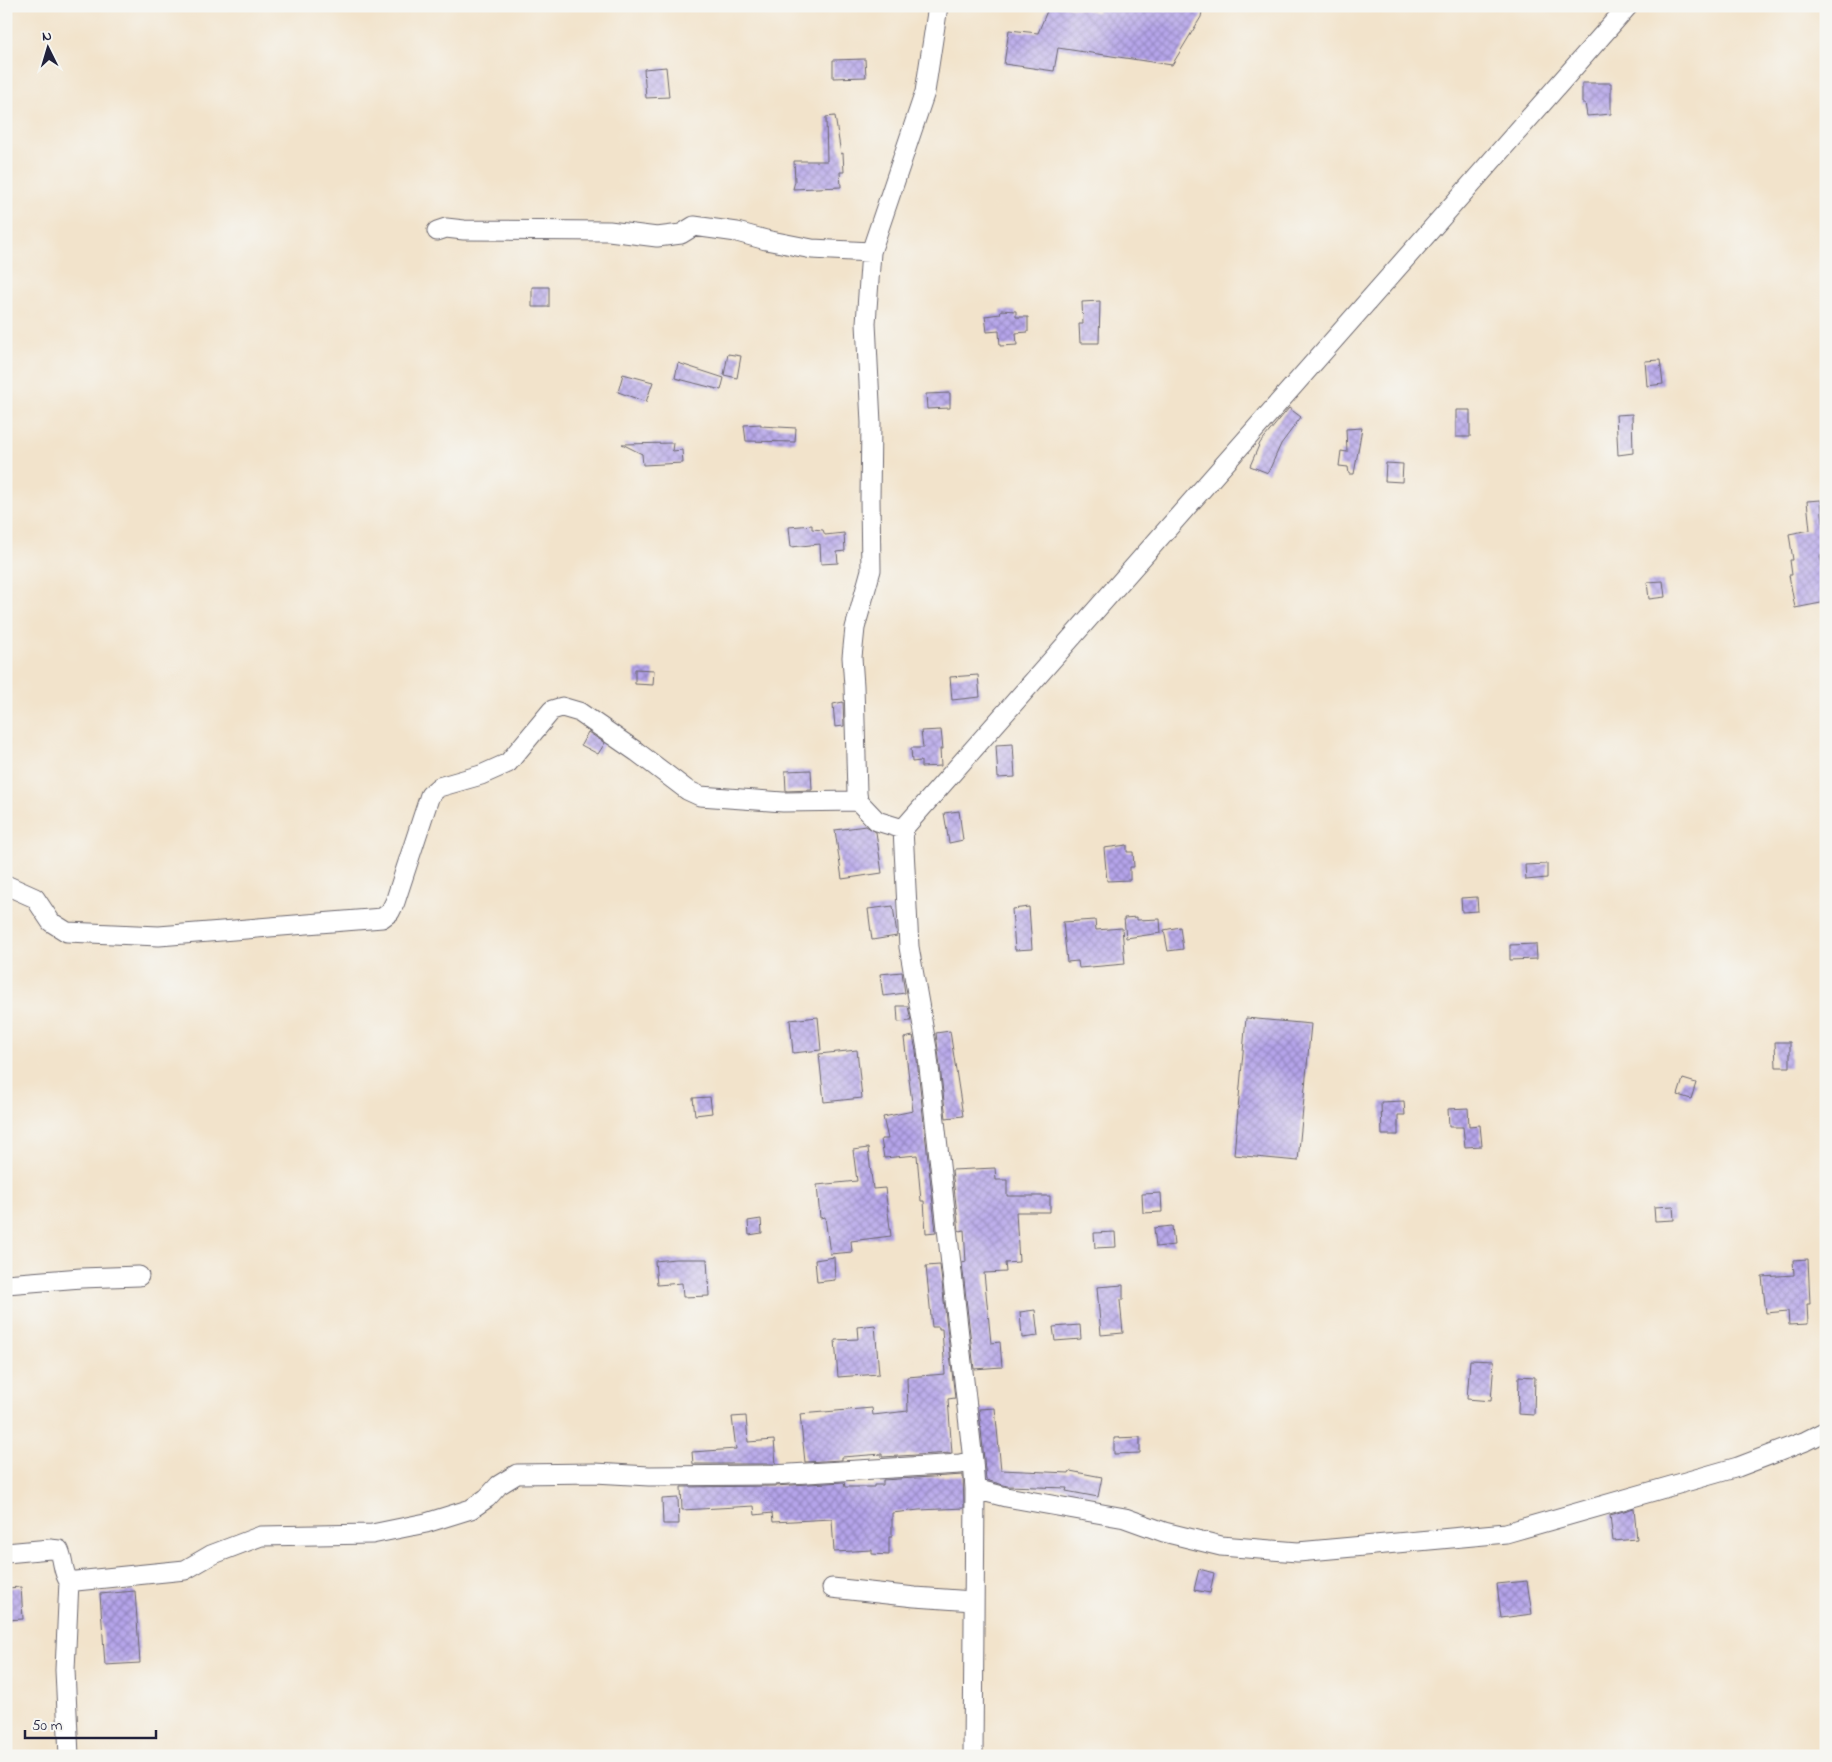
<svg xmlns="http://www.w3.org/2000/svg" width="1832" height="1762" font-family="'Indie Flower',sans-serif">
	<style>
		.building { fill: url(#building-cross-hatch) }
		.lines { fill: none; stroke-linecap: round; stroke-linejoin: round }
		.minor-casing { stroke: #6b666d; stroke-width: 21 }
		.minor { stroke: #fff; stroke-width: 19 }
	</style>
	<defs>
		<pattern id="building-cross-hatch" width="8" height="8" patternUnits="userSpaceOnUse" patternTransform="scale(1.25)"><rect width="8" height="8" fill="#b5a4ea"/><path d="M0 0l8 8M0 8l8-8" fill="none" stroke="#9385bf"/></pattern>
	</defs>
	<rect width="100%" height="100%" fill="#f6f6f2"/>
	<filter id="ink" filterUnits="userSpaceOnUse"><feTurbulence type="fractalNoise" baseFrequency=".02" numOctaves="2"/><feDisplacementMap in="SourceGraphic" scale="10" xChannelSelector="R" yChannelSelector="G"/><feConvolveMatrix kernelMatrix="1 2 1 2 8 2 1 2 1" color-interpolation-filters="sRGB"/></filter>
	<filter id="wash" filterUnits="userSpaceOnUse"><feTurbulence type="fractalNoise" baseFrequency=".0096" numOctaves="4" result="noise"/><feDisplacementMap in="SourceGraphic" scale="20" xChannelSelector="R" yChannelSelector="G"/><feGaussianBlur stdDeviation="1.12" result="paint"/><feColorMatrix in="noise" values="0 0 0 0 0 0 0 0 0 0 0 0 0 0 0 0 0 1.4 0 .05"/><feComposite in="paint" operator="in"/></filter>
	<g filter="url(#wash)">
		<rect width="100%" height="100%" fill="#f2e3cb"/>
		<g id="blocks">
			<path class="building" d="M1049,6H1063L1098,12L1099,6H1203L1201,17L1172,65L1058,48L1054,71L1004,64L1009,30L1038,33Z
				M865,59L866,77L833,78V60Z
				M666,67L669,97L646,98L644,69Z
				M1582,83H1611V114L1587,116L1585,103H1582Z
				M835,116L841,154L843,153L844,172H840L841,187L793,189L795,181L794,161H827L826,117Z
				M532,287H549V307H532Z
				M1100,301L1099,343H1080L1079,324H1083L1082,302Z
				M1001,310L1016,311V317H1028V332L1016,333L1017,345L1000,346L999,331L987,332L985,316L1000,314Z
				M728,354L741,356L737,378L724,375Z
				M1660,360L1663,384L1647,386L1645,361Z
				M678,363L724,378L721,390L675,378Z
				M623,374L653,382L646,402L618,392Z
				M950,393V408L927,409L926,394Z
				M1289,408L1301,417L1281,444L1268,473L1250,466L1260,443Z
				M1456,410H1470V437H1456Z
				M1632,414L1633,453L1618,455L1616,415Z
				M761,424V426L796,428L795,442L746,441L744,425Z
				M1362,428L1354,474H1349L1348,467L1339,466L1341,451L1347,452L1346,429Z
				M673,443L672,451L682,450L683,463L643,465L642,454L622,444Z
				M1386,463L1403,464L1402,482L1385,481Z
				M1821,500L1826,556H1820L1826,583V602L1795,608L1789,575H1792L1790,560H1793L1789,534L1810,530L1807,501Z
				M812,525V529L823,530L825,535L844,533L845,551L837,552L838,563L821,564L820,544L791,547L789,527Z
				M1663,581L1665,597L1649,599L1647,582Z
				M635,669L654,670L653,685L635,684Z
				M978,675L980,697L952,700L950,677Z
				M843,702L844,726L835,727L833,704Z
				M941,730L943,749H940L941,766L921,767V761L912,762L911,748H923L921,731Z
				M588,732L605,743L598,754L581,745Z
				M1013,744L1015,777L998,778L996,745Z
				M811,770L812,790L786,791L785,771Z
				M959,811L963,840L949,843L944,813Z
				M866,826L876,832L882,873L842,879L835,830Z
				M1127,845V852H1133L1134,867H1130V880L1107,881L1104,848Z
				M1547,864V878L1526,880L1525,865Z
				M1477,897L1478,911L1462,912L1461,898Z
				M893,906L897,936L872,940L868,909Z
				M1029,907L1032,949L1015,950L1012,909Z
				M1137,917V920L1160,919L1161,933L1126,938L1124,918Z
				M1095,920L1096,930L1122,928L1125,964L1079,968L1078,961L1067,962L1063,922Z
				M1180,927L1183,949L1168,951L1164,930Z
				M1536,944L1537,959L1510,960V945Z
				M902,972L905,993L883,996L880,974Z
				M897,1006H908L911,1021L898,1022Z
				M818,1017L821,1050L793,1053L790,1020Z
				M1246,1018L1311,1024L1298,1161L1234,1155Z
				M950,1031L963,1116L946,1118L936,1033Z
				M913,1036L916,1051L936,1232L926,1233L924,1201H921L917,1155L884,1158L881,1139H888L883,1117L913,1111L904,1038Z
				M1775,1042H1790V1067H1776Z
				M857,1050L862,1098L824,1102L819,1054Z
				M1683,1079L1696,1083L1691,1099L1678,1095Z
				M710,1097L712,1113L695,1115L693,1098Z
				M1404,1101L1405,1115H1398V1135H1382L1381,1102Z
				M1468,1108L1469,1126L1480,1125L1482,1146L1465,1147L1463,1127H1449L1448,1109Z
				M868,1148L873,1189L885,1188L891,1236L851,1241L852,1252L830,1254L825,1217L820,1218L817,1185L857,1181L853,1150Z
				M995,1168L996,1180H1007V1196H1050V1212H1016L1019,1262L1005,1263L1006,1272L984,1273L991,1343L1000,1342L1002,1367L974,1369L962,1263L966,1262L964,1230L959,1231L952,1170Z
				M1161,1193L1162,1212L1143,1213L1142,1194Z
				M1673,1206L1674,1220L1655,1221L1654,1207Z
				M761,1219L762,1233L749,1235L748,1221Z
				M1172,1226L1174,1245L1156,1247L1154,1228Z
				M1115,1232L1116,1247L1095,1248L1094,1233Z
				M834,1257L835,1280L817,1282L815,1260Z
				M675,1259H707L709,1296L683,1297L682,1283L657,1285L655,1261Z
				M1808,1259L1810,1304H1807L1808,1324L1789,1325L1788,1311L1766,1313L1762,1277L1794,1275L1793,1260Z
				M940,1265L955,1398L948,1399L952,1453L882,1457V1454L842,1457V1460L805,1462L800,1414L872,1408L873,1415L908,1411L907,1377L945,1374L942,1329H939V1327H932L926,1266Z
				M1123,1285V1300H1120L1123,1333L1101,1335L1097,1287Z
				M1035,1310L1038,1336L1022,1338L1020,1312Z
				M875,1325L879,1374L838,1377L835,1340L858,1339L857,1327Z
				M1080,1325L1081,1339L1055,1341L1053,1327Z
				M1470,1360L1494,1361L1491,1401L1467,1399Z
				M1519,1376L1535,1377L1534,1415L1518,1414Z
				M995,1408L1001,1470L1069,1473L1070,1471L1102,1477L1098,1497L1066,1491L1067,1488L1007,1486L986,1480L979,1409Z
				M746,1416L748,1442L774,1440L776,1464H693L692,1452L736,1449L732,1417Z
				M1140,1437V1453L1114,1454V1438Z
				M963,1475L964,1508L919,1510L892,1513V1537H889V1555L872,1554V1550L834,1552L832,1519L773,1522L772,1513L755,1515L754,1506L682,1510L681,1487L774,1486L844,1482L845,1487H874V1485H883V1480Z
				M678,1498L679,1524H663L662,1499Z
				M1634,1508L1637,1539L1613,1541L1610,1515Z
				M1199,1569L1214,1573L1210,1593L1194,1590Z
				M1527,1581L1532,1614L1501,1618L1497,1584Z
				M21,1587L23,1619L6,1620V1588Z
				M135,1591L140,1663L105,1665L100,1594Z"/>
		</g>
	</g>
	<g filter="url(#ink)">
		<use href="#blocks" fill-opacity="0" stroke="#6b666d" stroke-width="1"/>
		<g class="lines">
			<g class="minor-casing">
				<path id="minor" d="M437,231L446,228L464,230L609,231L657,237L681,234L694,226L737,232L766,240L812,249L871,252
					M903,829L877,821L858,801L857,793L854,686L852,657L855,628L871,570L870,499L871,423L866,323L871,252L925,92L938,6
					M6,885L35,898L51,922L67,932L159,936L382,918L390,912L395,902L430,795L439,787L481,775L508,763L552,710L562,707L579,712L637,752L687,790L700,796L783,802L858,801
					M6,1284L81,1278L139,1276
					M975,1489L1006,1497L1125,1518L1164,1532L1221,1546L1298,1552L1506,1533L1738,1467L1806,1441L1826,1431
					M6,1553L50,1549L59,1550C64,1560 62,1572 69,1581H76L185,1570L211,1555L261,1536L372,1534L426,1523L471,1509L487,1498L499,1485L517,1474L595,1473L649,1476L773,1475L960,1464L973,1461
					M832,1588L915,1597L973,1601
					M69,1756L65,1670L69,1581
					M973,1756L975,1489L973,1461L927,1049L909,947L903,829L1628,6"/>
			</g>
			<use href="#minor" class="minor"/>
		</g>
	</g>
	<rect width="1832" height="1762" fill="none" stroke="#f6f6f2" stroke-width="25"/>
	<g transform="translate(48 48) rotate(355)" stroke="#f6f6f2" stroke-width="4" paint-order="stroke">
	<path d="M0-4L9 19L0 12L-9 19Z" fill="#22223b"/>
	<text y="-8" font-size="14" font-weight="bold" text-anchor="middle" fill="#22223b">N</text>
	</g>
	<path d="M25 1730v8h131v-8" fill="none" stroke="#22223b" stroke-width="2.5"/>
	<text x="32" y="1730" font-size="15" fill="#22223b" stroke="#f6f6f2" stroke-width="4" paint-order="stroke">50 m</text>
</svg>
